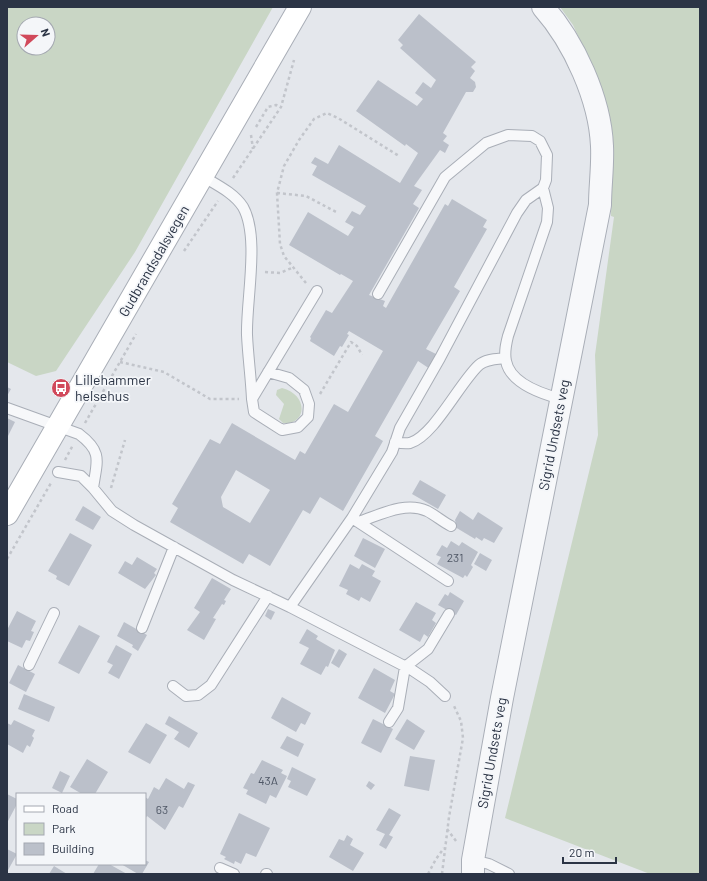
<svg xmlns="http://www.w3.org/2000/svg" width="707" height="881" font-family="Barlow,sans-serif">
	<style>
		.green { fill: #c9d6c5; fill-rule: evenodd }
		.building { fill: #bbc0ca; fill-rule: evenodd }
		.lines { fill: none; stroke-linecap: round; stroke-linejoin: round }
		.service-casing { stroke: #a9aeb7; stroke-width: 12 }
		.tertiary-casing { stroke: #a9aeb7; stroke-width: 24 }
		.secondary-casing { stroke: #a9aeb7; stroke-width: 24 }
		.path { stroke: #c2c5cb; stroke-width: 2.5; stroke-dasharray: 3 3; stroke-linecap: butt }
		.service { stroke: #f7f8fa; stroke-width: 10 }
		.tertiary { stroke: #f7f8fa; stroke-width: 22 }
		.secondary { stroke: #fff; stroke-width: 22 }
		.labels { text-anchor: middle; stroke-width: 3.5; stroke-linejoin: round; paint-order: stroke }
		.number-label { font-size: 12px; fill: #4f5766 }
		.street-label { font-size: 14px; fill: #2b3445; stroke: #f4f6f9 }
		.poi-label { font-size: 14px; fill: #2b3445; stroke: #f4f6f9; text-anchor: start }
	</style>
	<rect width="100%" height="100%" fill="#e4e7ec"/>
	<path class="green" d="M7,7H273L135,252L56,371L36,376L7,362ZM24,24H48V48H24Z
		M560,7H700V874H650L505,818L598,435L595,355L614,217L611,216L612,172L592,66L573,25Z
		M282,388C309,395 307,425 283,423L279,419L284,404L276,395L277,390Z"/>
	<path class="building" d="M419,14L476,62L471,67L475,71L470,78L475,82L476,87L473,92H466L443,133L447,136L443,141L449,145L445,153L440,150L414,186L422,190L413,204L419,208L369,295L385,301L383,306L386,308L445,204L448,206L452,199L487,220L483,227L487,229L454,287L460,291L426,349L438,355L430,369L418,361L375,436L383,441L343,511L320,497L310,514L303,510L270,566L249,554L243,564L170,522L178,508L172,504L210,439L220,444L232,423L295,460L300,451L305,454L334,404L348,412L383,351L349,331L347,334L349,335L342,347L340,346L334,356L310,341L311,338L310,337L326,310L332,313L353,281L341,274L340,275L289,245L308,212L348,236L354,227L345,222L352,211L360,215L366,206L312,175L317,166L311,163L315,157L328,164L339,145L400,183L418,153L406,144L405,146L356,111L378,80L417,106L423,99L415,93L423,82L431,88L436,80L400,48L403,45L398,40ZM236,470L270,490L250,523L223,507L221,497Z
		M7,387L11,389L7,396Z
		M7,418L15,422L7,438Z
		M420,480L446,495L438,509L412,494Z
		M83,506L101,517L93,530L75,520Z
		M460,511L473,520L478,512L503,528L494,543L484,538L482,541L476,537L475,539L455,527L456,524L455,520Z
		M70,533L92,545L69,586L56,579L57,576L48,571Z
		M363,538L385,549L375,568L354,556Z
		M451,541L459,546L462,542L478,552L471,565L473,567L467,577L465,575L463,578L437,564L441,557L436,555L442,545L447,548Z
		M480,553L492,560L486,571L474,564Z
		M137,557L157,569L154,573L156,575L145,589L118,573L125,561L132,565Z
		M350,564L359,569L362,564L375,571L372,576L381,581L370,602L361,597L359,601L346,594L348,590L339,586Z
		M212,578L231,589L224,600L226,601L224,605L222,604L213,618L216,619L204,640L187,630L200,612L194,608Z
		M450,592L464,601L456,615L438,605L445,594L448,596Z
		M416,602L436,613L432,620L436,623L428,637L424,634L420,642L399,630Z
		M268,609L275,612L271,620L265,616Z
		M17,611L36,621L31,631L34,632L30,641L26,640L22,648L7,641V630Z
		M124,622L147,635L138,651L132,647L133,645L117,636Z
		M79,625L100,636L79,674L58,663Z
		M307,629L318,636L316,639L335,650L328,667L326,666L321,675L300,664L309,648L299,643Z
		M116,645L132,654L119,679L108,673L113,665L107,662Z
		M339,649L347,654L339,668L331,663Z
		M18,665L35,674L26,692L9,683Z
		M374,668L395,680L390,691L395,694L385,713L358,698Z
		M24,694L55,707L49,722L18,709Z
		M282,697L311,713L305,725L301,723L296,732L271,718Z
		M169,716L198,733L189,748L174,739L179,732L165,724Z
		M373,719L393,729L381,753L361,743Z
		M407,719L425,731L414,750L395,739Z
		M14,720L35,730L32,736L34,738L30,747L27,745L23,753L7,744V723L11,725Z
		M146,723L167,735L150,764L128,752Z
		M287,736L304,744L298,757L280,748Z
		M410,756L435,760L429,791L404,786Z
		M87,759L108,772L95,794H82L70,787Z
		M262,760L283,770L281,773L287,776L276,798L270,795L266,804L246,794L248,790L243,788L251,773L254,774Z
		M292,767L316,779L307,796L288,787L291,781L287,779Z
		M60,771L70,776L62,793L52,788Z
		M166,778L184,789L188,782L195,785L183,808L179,806L165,830L147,816L145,819V797L148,799L154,787L159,790Z
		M369,781L375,785L371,790L366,786Z
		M7,794L17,799L16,802L17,804L7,823Z
		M389,808L401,815L389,835L393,837L386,849L379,845L385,834L376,830Z
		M239,813L270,828L256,857L246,853L241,864L235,861L234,864L224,859L226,857L220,854Z
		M347,835L353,839L350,845L364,853L353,871L329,857L339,839L344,841Z
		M7,849L17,854L7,872Z
		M145,860L149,862L142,874H138L121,864H145Z
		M99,864H109L127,874H93Z
		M54,866L67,874H49Z"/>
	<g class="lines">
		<g class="service-casing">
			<path id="service" d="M202,176C217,185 234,193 243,207C260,237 246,300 247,335C248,356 251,378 252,399
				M378,294L445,177L486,143L508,135L532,136L540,141L547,155L546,180L543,188
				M268,372L289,378L304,390L309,404L308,417L298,427L282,430L254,412L252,399L317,291
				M7,408L79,434C103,452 97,461 93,488
				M395,442C400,443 405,444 410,443C434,436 460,382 479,365C486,359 497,359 505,358
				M58,472L81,476L93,488L112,511L134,525L233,580L290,607L352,518L392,452L400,428L440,358L517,213L526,200L543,188L548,208L547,222L508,336C506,344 504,352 506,361C510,383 542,394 561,399
				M352,518L448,581
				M358,522C380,515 405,501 427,511C435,515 443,522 451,526
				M290,607L412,670L430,682L445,696
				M142,628L174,547
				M29,665L54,613
				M173,686L186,696L198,695L211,685L268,596
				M389,722L398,708L405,667L428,649L449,614
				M473,860L489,864L509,874
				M220,868L234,874
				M266,874H267"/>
		</g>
		<g class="tertiary-casing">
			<path id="tertiary" d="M473,874V860L502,698L600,205C600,186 603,166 602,146C600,99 574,42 543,7"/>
		</g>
		<g class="secondary-casing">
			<path id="secondary" d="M7,514L300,7"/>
		</g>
		<path class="path" d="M256,127L268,107L276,105L281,107
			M251,135L253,149
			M233,178L281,107L294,60
			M277,193L306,196L338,213
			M184,251L218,201
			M265,272L280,273L294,267
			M306,283L284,256L280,244L277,193L284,166L299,140L314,119L327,113L338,118L399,156
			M120,362L164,372L210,399H239
			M320,394L351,342L357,346L362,355
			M85,423L136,334
			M65,460L73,445
			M111,488L125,440
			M7,559L51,483
			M447,829L456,841
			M428,874L436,859L444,848
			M442,874L449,817L463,738L461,721L454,706"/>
		<use href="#service" class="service"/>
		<use href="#tertiary" class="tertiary"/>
		<use href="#secondary" class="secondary"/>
	</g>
	<defs>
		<g id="bus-disc" transform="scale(1)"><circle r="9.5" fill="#d1495b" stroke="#f4f6f9"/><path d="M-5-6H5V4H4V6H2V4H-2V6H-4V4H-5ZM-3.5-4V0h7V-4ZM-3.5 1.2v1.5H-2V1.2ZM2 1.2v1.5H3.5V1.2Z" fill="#fff"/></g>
	</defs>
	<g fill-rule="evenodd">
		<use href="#bus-disc" x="61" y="388"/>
	</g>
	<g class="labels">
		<g class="number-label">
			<text x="455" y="562">231</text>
			<text x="268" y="785">43A</text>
			<text x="162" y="814">63</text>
		</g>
		<g class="street-label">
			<text transform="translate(154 261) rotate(-60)" y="5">Gudbrandsdalsvegen</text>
			<text transform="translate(554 435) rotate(-79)" y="5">Sigrid Undsets veg</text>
			<text transform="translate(492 753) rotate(-80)" y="5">Sigrid Undsets veg</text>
		</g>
		<g class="poi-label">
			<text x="75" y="385">Lillehammer<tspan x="75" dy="16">helsehus</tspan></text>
		</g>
	</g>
	<rect width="707" height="881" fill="none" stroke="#2b3445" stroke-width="16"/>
	<rect x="16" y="793" width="130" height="72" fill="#f4f6f9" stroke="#a4a8b1"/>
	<rect x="24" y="806" width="20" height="6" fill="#ffffff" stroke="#a4a8b1"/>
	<text x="52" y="813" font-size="12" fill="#2b3445">Road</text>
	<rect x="24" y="823" width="20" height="12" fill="#c9d6c5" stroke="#a4a8b1"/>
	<text x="52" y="833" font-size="12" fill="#2b3445">Park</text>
	<rect x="24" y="843" width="20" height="12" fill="#bbc0ca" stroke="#a4a8b1"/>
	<text x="52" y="853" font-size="12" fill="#2b3445">Building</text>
	<g transform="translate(36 36) rotate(70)"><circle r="19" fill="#f4f6f9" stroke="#a4a8b1"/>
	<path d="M0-3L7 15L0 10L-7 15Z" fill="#d1495b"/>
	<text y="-6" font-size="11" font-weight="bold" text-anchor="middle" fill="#2b3445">N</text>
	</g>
	<path d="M563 857v6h53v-6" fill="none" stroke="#2b3445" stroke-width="2"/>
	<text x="569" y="857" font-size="12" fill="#2b3445" stroke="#f4f6f9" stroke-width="3" paint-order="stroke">20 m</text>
</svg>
